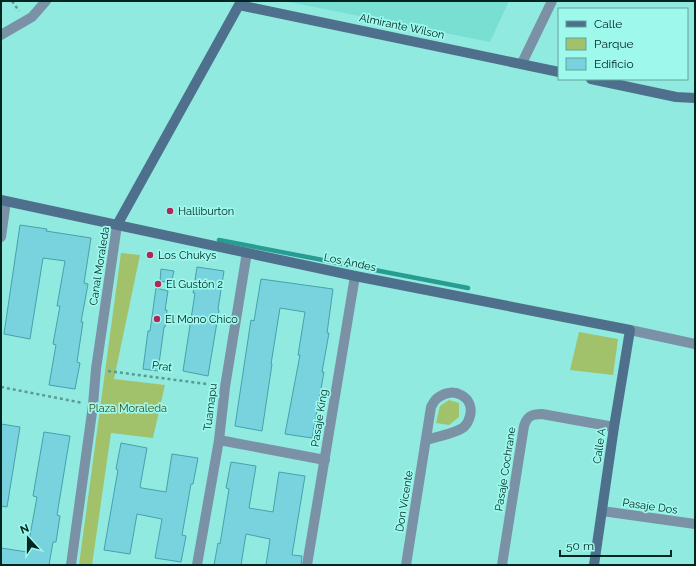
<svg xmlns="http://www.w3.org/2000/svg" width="696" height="566" font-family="Raleway,sans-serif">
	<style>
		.built { fill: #7adfd3 }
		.green { fill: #a2c16b }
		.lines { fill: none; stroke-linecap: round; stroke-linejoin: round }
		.stream { stroke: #289c91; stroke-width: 4.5 }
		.building { fill: #79d3de; stroke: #45a1ab }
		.path { stroke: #579c94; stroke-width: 2.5; stroke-dasharray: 3 3; stroke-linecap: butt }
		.street { stroke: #7b92a6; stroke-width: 10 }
		.secondary { stroke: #4f708d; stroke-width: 10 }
		.poi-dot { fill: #b32457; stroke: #9ef8ec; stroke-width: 1.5 }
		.labels { text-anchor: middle; stroke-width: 3.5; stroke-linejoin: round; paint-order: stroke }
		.street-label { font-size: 11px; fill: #002622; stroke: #9ef8ec }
		.poi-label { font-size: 11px; fill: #002622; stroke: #9ef8ec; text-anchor: start }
		.park-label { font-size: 11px; fill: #3a4b17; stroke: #9ef8ec }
	</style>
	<rect width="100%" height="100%" fill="#91eadf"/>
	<path class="built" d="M284,1H509L490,42Z"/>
	<path class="green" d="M121,253L140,255L114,379L165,385L153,438L111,433L92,565H79Z
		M579,332L618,339L613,375L570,370Z
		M449,400L459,403V417L449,425L436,423L440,406Z"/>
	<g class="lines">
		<path class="stream" d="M219,240L468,288"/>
	</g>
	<path class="building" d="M20,225L47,229L46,231L91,238L84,283L88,284L81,322H83L77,362L80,363L75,389L49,385L56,345L53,344L60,306H57L65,261L43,258L30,339L4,334Z
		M197,267L224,271L218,309L219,310L208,376L183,371L195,293H193Z
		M161,269L174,271L171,283L160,281Z
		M261,279L333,289L327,333H329L322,372H324L312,438L285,434L300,355H298L305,312L280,308L271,364H272L262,431L235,426L249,333L251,320L254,321Z
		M156,288L168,291L165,310H167L165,327H164L158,371L143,369L148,331H150Z
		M1,424L20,427L7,507L1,506Z
		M44,432L70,436L57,515L60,516L56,542H53L49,565H1V548L27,552L37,497L33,496Z
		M121,443L147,448L140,487L142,488L166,492L172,454L198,458L193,484H191L182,535L186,536L181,562L155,558L162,519L137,514L130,554L104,550L118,470L116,469Z
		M231,462L256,466L249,508L273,512L279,472L305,476L292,555L302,556L301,565H266L270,539L246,534L241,565H214L218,543L220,544L229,489L226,488Z"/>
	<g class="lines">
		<path class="path" d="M12,1L19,11
			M108,371L214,385
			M1,387L83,403"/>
		<path class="street" d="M1,35L32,17L46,1
			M522,63L552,1
			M1,237L6,201
			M630,330L695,344
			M219,440L325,460
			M602,511L695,524
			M71,565L93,405L96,369L117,225
			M197,565L219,440L225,387L247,252
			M307,565L355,276
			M406,565L431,407C433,403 435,399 439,397C453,386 475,397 470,416C469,420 467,424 464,427C455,434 438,436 426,440
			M502,565L524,426C527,416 532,414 542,414L614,427"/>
		<path class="secondary" d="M591,79L676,97L695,98
			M1,200L355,276L630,330L614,427L594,565
			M117,225L239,5L559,72"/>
	</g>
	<g class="poi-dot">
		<circle cx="170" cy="211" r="4"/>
		<circle cx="150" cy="255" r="4"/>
		<circle cx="158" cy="284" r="4"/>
		<circle cx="157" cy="319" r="4"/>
	</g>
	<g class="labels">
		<g class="street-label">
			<text transform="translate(402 26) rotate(12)" y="4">Almirante Wilson</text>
			<text transform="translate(350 262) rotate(12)" y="4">Los Andes</text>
			<text transform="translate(99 266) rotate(-81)" y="4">Canal Moraleda</text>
			<text transform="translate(162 366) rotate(8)" y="4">Prat</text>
			<text transform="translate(210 407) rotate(-83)" y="4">Tuamapu</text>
			<text transform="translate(319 418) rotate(-81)" y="4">Pasaje King</text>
			<text transform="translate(599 446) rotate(-82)" y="4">Calle A</text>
			<text transform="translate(505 469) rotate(-81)" y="4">Pasaje Cochrane</text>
			<text transform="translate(404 501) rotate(-81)" y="4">Don Vicente</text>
			<text transform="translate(650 506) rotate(8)" y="4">Pasaje Dos</text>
		</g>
		<g class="poi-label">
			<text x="178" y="215">Halliburton</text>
			<text x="158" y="259">Los Chukys</text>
			<text x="166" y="288">El Gustón 2</text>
			<text x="165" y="323">El Mono Chico</text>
		</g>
		<g class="park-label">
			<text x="128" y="412">Plaza Moraleda</text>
		</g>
	</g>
	<rect width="696" height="566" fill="none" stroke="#002622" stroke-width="4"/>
	<rect x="558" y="8" width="130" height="72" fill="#9ef8ec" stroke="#5fa49b"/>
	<rect x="566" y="21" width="20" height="6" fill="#4f708d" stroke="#5fa49b"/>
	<text x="594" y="28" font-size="12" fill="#002622">Calle</text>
	<rect x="566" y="38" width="20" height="12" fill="#a2c16b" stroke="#5fa49b"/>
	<text x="594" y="48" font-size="12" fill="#002622">Parque</text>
	<rect x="566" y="58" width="20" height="12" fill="#79d3de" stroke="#5fa49b"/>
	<text x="594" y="68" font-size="12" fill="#002622">Edificio</text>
	<g transform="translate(28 538) rotate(339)" stroke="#9ef8ec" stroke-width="3" paint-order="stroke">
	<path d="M0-3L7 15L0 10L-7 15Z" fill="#002622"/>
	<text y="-6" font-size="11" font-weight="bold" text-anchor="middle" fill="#002622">N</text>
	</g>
	<path d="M560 550v6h111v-6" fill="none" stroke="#002622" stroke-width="2"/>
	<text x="566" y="550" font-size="12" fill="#002622" stroke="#9ef8ec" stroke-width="3" paint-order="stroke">50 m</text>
</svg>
